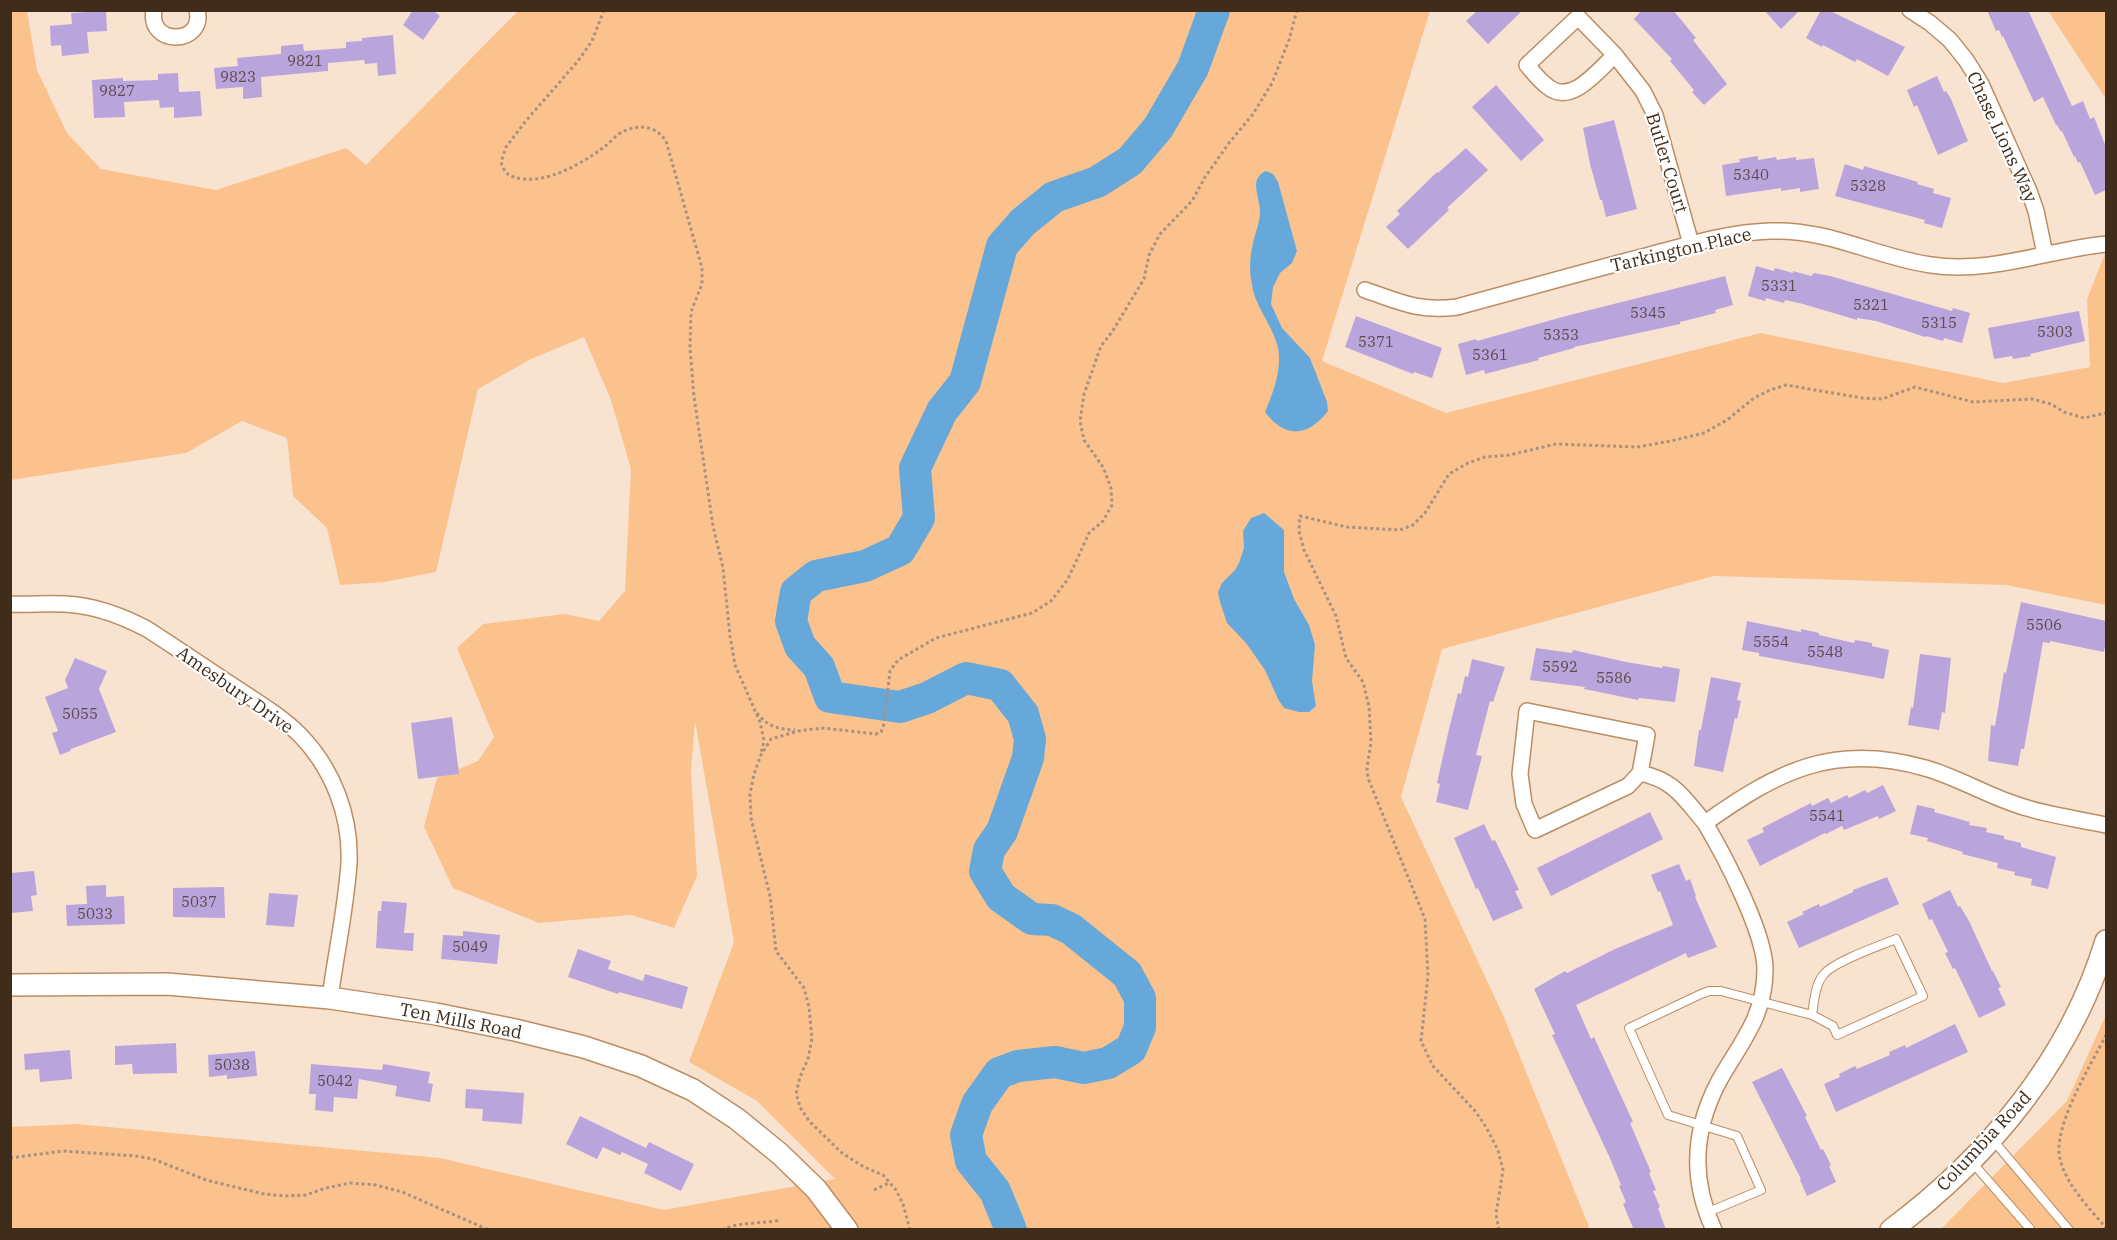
<svg xmlns="http://www.w3.org/2000/svg" width="2117" height="1240" font-family="'IBM Plex Serif',serif">
	<style>
		.green { fill: #fcc28e }
		.water { fill: #66a8da }
		.lines { fill: none; stroke-linecap: round; stroke-linejoin: round }
		.river { stroke: #66a8da; stroke-width: 32 }
		.building { fill: #baa4dc }
		.lane-casing { stroke: #bd8d62; stroke-width: 10 }
		.street-casing { stroke: #bd8d62; stroke-width: 18 }
		.secondary-casing { stroke: #bd8d62; stroke-width: 24 }
		.path { stroke: #a79280; stroke-width: 3; stroke-dasharray: 3 3; stroke-linecap: butt }
		.lane { stroke: #fff; stroke-width: 8 }
		.street { stroke: #fff; stroke-width: 15 }
		.secondary { stroke: #fff; stroke-width: 21 }
		.labels { text-anchor: middle; stroke-width: 4.5; stroke-linejoin: round; paint-order: stroke }
		.number-label { font-size: 15px; fill: #5e4a4a }
		.street-label { font-size: 18px; fill: #402c1a; stroke: #fff }
	</style>
	<rect width="100%" height="100%" fill="#f8e3d1"/>
	<path class="green" d="M11,11H27L37,70L67,133L101,169L216,190L346,148L366,165L518,11H1430L1322,361L1446,413L1761,333L2003,383L2090,367L2087,299L2106,251V605L2006,585L1714,576L1442,649L1401,797L1503,1015L1590,1229H11L10,1127L76,1124L440,1158L664,1210L835,1179L757,1101L689,1062L734,942L695,721L691,771L697,876L674,928L631,915L539,923L453,888L424,827L437,778L478,761L494,737L457,648L483,624L565,614L599,621L625,591L631,469L611,400L584,337L531,359L478,389L436,572L384,582L340,585L327,528L293,496L287,438L242,421L186,453L11,480Z
		M2048,11H2106V99Z
		M2106,1015V1229L1940,1230L2067,1101Z"/>
	<path class="water" d="M1266,171L1273,174L1278,182L1297,251L1292,263L1280,273L1273,287L1271,304L1282,328L1310,358L1327,402L1328,411C1308,437 1285,439 1265,412C1272,395 1279,378 1279,359C1280,335 1258,312 1253,290C1249,273 1249,256 1254,239C1256,231 1260,221 1260,212C1260,197 1248,179 1266,171Z
		M1264,513L1284,530V572L1294,599L1309,625L1315,645L1312,681L1316,706L1309,712H1299L1284,708L1278,699L1265,670L1246,643L1227,623L1220,602L1218,592L1222,583L1235,570L1239,563L1244,548L1243,531L1251,518Z"/>
	<g class="lines">
		<path class="river" d="M1011,1230L995,1191L971,1161L966,1135L977,1104L999,1073L1018,1066L1055,1062L1084,1068L1108,1063L1131,1049L1140,1027V998L1127,974L1071,929L1052,920L1032,919L1001,897L985,871L989,850L1002,831L1028,758L1030,739L1023,714L1000,685L966,678L927,698L900,707L830,697L819,667L800,646L791,621L796,592L816,576L865,566L900,550L919,518L915,468L942,411L965,382L1002,246L1023,222L1054,197L1097,182L1130,161L1158,128L1193,68L1214,10"/>
	</g>
	<path class="building" d="M413,10H433L440,16L423,40L403,25Z
		M1478,10H1523L1488,44L1466,21Z
		M1642,10H1673L1696,38L1693,40L1727,84L1704,105L1692,92L1694,90L1670,61L1672,59L1634,19Z
		M1764,10H1800L1781,29Z
		M1821,10H1828L1905,47L1888,76L1857,59L1855,62L1823,45L1822,47L1806,38Z
		M1987,10H2028L2072,106L2083,101L2090,119L2094,117L2106,147V190L2095,195L2080,162L2078,163L2075,156L2074,157L2062,131L2061,132L2057,125H2056L2043,97L2034,102L2003,36L2002,37L1999,30L1996,31Z
		M106,11L107,31L87,32L89,53L62,56L61,45L51,46L50,26L72,24L71,13Z
		M393,35L396,74L378,76L377,63L365,64L364,60L328,63V71L261,77L262,97L243,99V87L216,89L214,68L238,66L237,58L281,54V46L303,44L304,51L346,48V42L362,41V38Z
		M178,73L179,92L200,91L202,116L174,118V107L160,108L159,100L124,102L125,117L94,118L92,80L123,78V81L158,80V74Z
		M1937,76L1944,92L1946,91L1951,99L1968,141L1938,155L1917,105L1914,107L1907,90Z
		M1496,85L1544,140L1521,161L1472,107Z
		M1614,120L1637,209L1606,217L1602,200H1600L1590,164L1583,128Z
		M1466,148L1488,170L1447,208L1449,210L1408,249L1386,227L1400,214L1397,211L1437,172L1438,173Z
		M1758,156V160L1776,157L1777,160L1796,157V160L1814,158L1819,189L1800,192V188L1781,191V188L1726,196L1722,165L1740,162L1739,159Z
		M1845,164L1863,170L1864,166L1918,182L1917,184L1934,189L1933,193L1951,198L1942,228L1924,223L1925,220L1835,196Z
		M1756,266L1774,271L1775,268L1793,273V271L1811,276L1814,273L1830,276L1952,311L1953,308L1970,313L1962,343L1944,338L1943,341L1926,336L1925,337L1876,321L1857,318V320L1803,304L1785,300L1784,303L1766,298L1765,301L1748,296Z
		M1725,276L1733,305L1715,310L1716,313L1680,322V324L1574,347V348L1538,358L1539,360L1485,374L1484,370L1466,375L1458,344L1476,339L1477,341L1566,316Z
		M2079,311L2085,341L2030,354L2031,356L2013,359L2012,356L1994,359L1988,328Z
		M1356,316L1442,348L1432,378L1414,372L1413,374L1345,347Z
		M2021,602L2106,621V641L2104,652L2050,641V643L2043,642L2024,749H2021L2018,766L1988,761L1991,725L1995,726L2004,672L2006,673Z
		M1747,621L1801,632V629L1819,633V635L1854,643L1855,640L1872,643V646L1889,650L1884,679L1759,656V653L1742,650Z
		M1536,648L1572,653L1573,650L1626,662L1662,668L1663,666L1680,669L1675,702L1639,698L1638,700L1584,689L1585,687L1530,680Z
		M1920,654L1951,658L1945,713L1942,712L1939,730L1908,725L1911,707L1913,708Z
		M75,658L107,671L99,689L116,732L71,749L70,751L60,755L52,733L58,731L45,697L68,688L65,680Z
		M1472,659L1505,667L1493,702L1490,701L1476,755L1482,756L1468,810L1436,802L1440,784L1437,783L1449,729L1458,693L1461,694L1465,676L1468,677Z
		M1711,677L1741,683L1737,700L1741,701L1737,719L1735,718L1723,772L1694,766L1699,730H1701Z
		M452,717L459,774L418,779L411,723Z
		M1883,785L1896,811L1879,819L1878,816L1844,830L1842,826L1826,834L1825,833L1760,866L1747,840L1764,832L1762,828L1811,803L1812,806L1828,798L1831,803L1847,795L1849,798L1865,790L1867,793Z
		M1917,805L1935,809L1934,812L1970,822L1969,825L1987,828L1986,832L2004,836V839L2021,843V847L2056,857L2048,889L2031,885L2032,879L2014,875L2015,872L1997,868L1998,863L1962,854L1963,852L1927,841L1928,838L1910,834Z
		M1650,812L1663,839L1551,896L1537,868Z
		M1484,824L1492,841L1495,840L1511,873L1519,890L1515,891L1523,908L1493,921L1478,888L1476,889L1454,838Z
		M1679,864L1686,881L1690,879L1696,896L1695,897L1717,947L1688,958L1686,953L1576,1005L1591,1039L1594,1037L1633,1122L1630,1123L1651,1172L1649,1173L1656,1190L1653,1191L1660,1207L1658,1208L1666,1230H1634L1623,1204L1626,1202L1619,1186L1621,1185L1609,1156L1560,1052L1552,1035L1555,1034L1534,989L1565,971L1567,973L1615,949L1673,925L1660,891L1658,892L1651,875Z
		M34,871L37,895L31,896L33,911L10,913V873Z
		M1887,877L1899,904L1799,948L1787,922L1804,914L1802,912L1819,904L1820,907L1853,892V890Z
		M106,885V897L124,896L125,924L67,926L66,905L87,904L86,886Z
		M224,887L225,918L173,917V888Z
		M1950,890L1958,907L1960,906L1969,921L1992,971H1993L2001,987L1998,988L2006,1005L1979,1018L1955,968L1953,969L1945,953L1948,952L1932,919L1929,920L1922,904Z
		M269,893L298,895L294,927L266,925Z
		M382,901L407,903L404,933H414L413,951L376,948L378,911H381Z
		M463,931L500,935L497,964L441,959L443,935L463,936Z
		M578,949L611,961L608,969L643,981L645,974L688,987L682,1009L619,992L618,994L568,977Z
		M1955,1024L1968,1052L1836,1112L1824,1084L1840,1077L1839,1074L1855,1066L1857,1069L1890,1055L1889,1052L1905,1045L1906,1048Z
		M176,1043L177,1073L133,1074L132,1064L115,1065V1046Z
		M70,1050L72,1079L40,1082L39,1069L25,1070L24,1054Z
		M255,1051L257,1076L227,1079V1075L209,1077L208,1055Z
		M311,1064L382,1070L383,1064L430,1072L428,1083L433,1084L430,1102L395,1096L397,1086L359,1079L357,1099L334,1097L333,1112L315,1110L316,1094H309Z
		M1782,1068L1807,1116L1805,1117L1821,1150L1823,1149L1831,1165L1829,1166L1836,1182L1807,1196L1800,1180L1801,1179L1752,1082Z
		M466,1089L524,1093L522,1124L482,1121L483,1109L465,1108Z
		M580,1116L646,1148L649,1142L694,1164L681,1191L644,1173L648,1164L622,1152L620,1155L603,1147L597,1159L566,1144Z"/>
	<g class="lines">
		<g class="lane-casing">
			<path id="lane" d="M1992,1139L2069,1230
				M1971,1161L2031,1230
				M1706,1213L1761,1190L1737,1136L1668,1115L1629,1028L1701,994L1709,991H1721L1812,1015L1833,1026L1837,1035L1923,996L1896,939C1879,946 1835,961 1824,974C1815,984 1814,1002 1812,1015"/>
		</g>
		<g class="street-casing">
			<path id="street" d="M154,10C147,47 206,45 197,10
				M1910,10L1930,23L1950,40L1966,60L1981,84L2029,191L2036,211L2045,254
				M1615,55L1578,17L1527,65C1533,72 1539,80 1547,86C1571,107 1598,70 1615,55L1643,91L1655,115L1691,244
				M1365,290C1401,302 1418,312 1457,307C1520,290 1583,272 1646,256C1687,245 1729,232 1771,231C1830,229 1875,257 1931,265C1990,274 2048,250 2106,244
				M10,604C32,605 55,602 76,605C102,608 124,617 147,629C175,647 203,666 230,684C254,700 280,715 300,735C333,769 351,816 349,863C346,908 336,953 330,998
				M1640,773L1647,735L1527,711L1520,774L1524,804L1535,830L1628,786L1640,773C1674,780 1683,797 1705,823
				M1714,1230C1690,1179 1693,1130 1719,1081C1741,1042 1765,1017 1765,969C1765,933 1724,855 1705,823C1778,771 1834,742 1925,768C1954,776 1981,792 2009,802C2040,814 2074,818 2106,825"/>
		</g>
		<g class="secondary-casing">
			<path id="secondary" d="M10,985L167,984L330,998L436,1014L515,1030L584,1047L641,1066L693,1090L737,1119L780,1154L816,1189L847,1230
				M1891,1230C1989,1157 2070,1059 2106,941"/>
		</g>
		<path class="path" d="M604,10L592,41L578,61L525,122L506,147L501,162C505,175 510,177 523,179C550,182 583,163 604,147C610,143 615,136 622,132C639,124 655,125 666,141L702,268V284L691,312L690,348L694,397L713,526L723,568L730,636L735,665L760,722L764,741L761,753
			M757,713C768,727 778,729 795,730
			M2106,1035C2091,1065 2052,1127 2060,1159C2066,1185 2090,1209 2106,1228
			M10,1158L63,1151L136,1156L153,1159L206,1180L264,1194L285,1196L306,1195L326,1188L350,1183L376,1185L402,1192L489,1230
			M874,1190L889,1183
			M722,1230C740,1221 762,1224 781,1220
			M910,1230L903,1204L896,1190L883,1175L864,1167L842,1153L810,1122L801,1109L796,1094L800,1077L808,1059L812,1038L809,1007L804,988L776,951L770,896L751,818L750,794L754,774L761,755L771,739L798,731L823,728L876,734L881,732L884,724L890,671L898,660L936,638L1032,613L1051,601L1068,579L1089,533L1103,521L1112,505L1111,488L1103,467L1084,440L1080,421L1084,394L1101,346L1112,332L1144,279L1149,255L1160,234L1192,201L1205,177L1229,143L1253,114L1272,83L1289,40L1297,10
			M1499,1230L1496,1214L1503,1170L1498,1150L1486,1127L1476,1112L1433,1066L1421,1041L1428,976L1425,919L1368,778L1367,768L1371,742L1369,706L1363,682L1346,658L1336,616L1304,550L1299,531L1300,516L1347,527L1400,530L1413,525L1425,513L1449,474L1468,463L1485,457L1509,455L1556,444L1637,447L1671,441L1704,433L1727,420L1754,398L1770,390L1786,385L1862,398L1882,399L1915,387L1973,402L2032,399L2051,404L2064,412L2084,418L2106,413"/>
		<use href="#lane" class="lane"/>
		<use href="#street" class="street"/>
		<use href="#secondary" class="secondary"/>
	</g>
	<g class="labels">
		<g class="number-label">
			<text x="305" y="66">9821</text>
			<text x="238" y="82">9823</text>
			<text x="117" y="96">9827</text>
			<text x="1751" y="180">5340</text>
			<text x="1868" y="191">5328</text>
			<text x="1779" y="291">5331</text>
			<text x="1871" y="310">5321</text>
			<text x="1648" y="318">5345</text>
			<text x="1939" y="328">5315</text>
			<text x="2055" y="337">5303</text>
			<text x="1561" y="340">5353</text>
			<text x="1376" y="347">5371</text>
			<text x="1490" y="360">5361</text>
			<text x="2044" y="630">5506</text>
			<text x="1771" y="647">5554</text>
			<text x="1825" y="657">5548</text>
			<text x="1560" y="672">5592</text>
			<text x="1614" y="683">5586</text>
			<text x="80" y="719">5055</text>
			<text x="1827" y="821">5541</text>
			<text x="199" y="907">5037</text>
			<text x="95" y="919">5033</text>
			<text x="470" y="952">5049</text>
			<text x="232" y="1070">5038</text>
			<text x="335" y="1086">5042</text>
		</g>
		<g class="street-label">
			<text transform="translate(2002 137) rotate(65)" y="6">Chase Lions Way</text>
			<text transform="translate(1667 163) rotate(73)" y="6">Butler Court</text>
			<text transform="translate(1681 250) rotate(-13)" y="6">Tarkington Place</text>
			<text transform="translate(235 690) rotate(35)" y="6">Amesbury Drive</text>
			<text transform="translate(461 1021) rotate(11)" y="6">Ten Mills Road</text>
			<text transform="translate(1984 1141) rotate(-47)" y="6">Columbia Road</text>
		</g>
	</g>
	<rect width="2117" height="1240" fill="none" stroke="#402c1a" stroke-width="24"/>
</svg>
